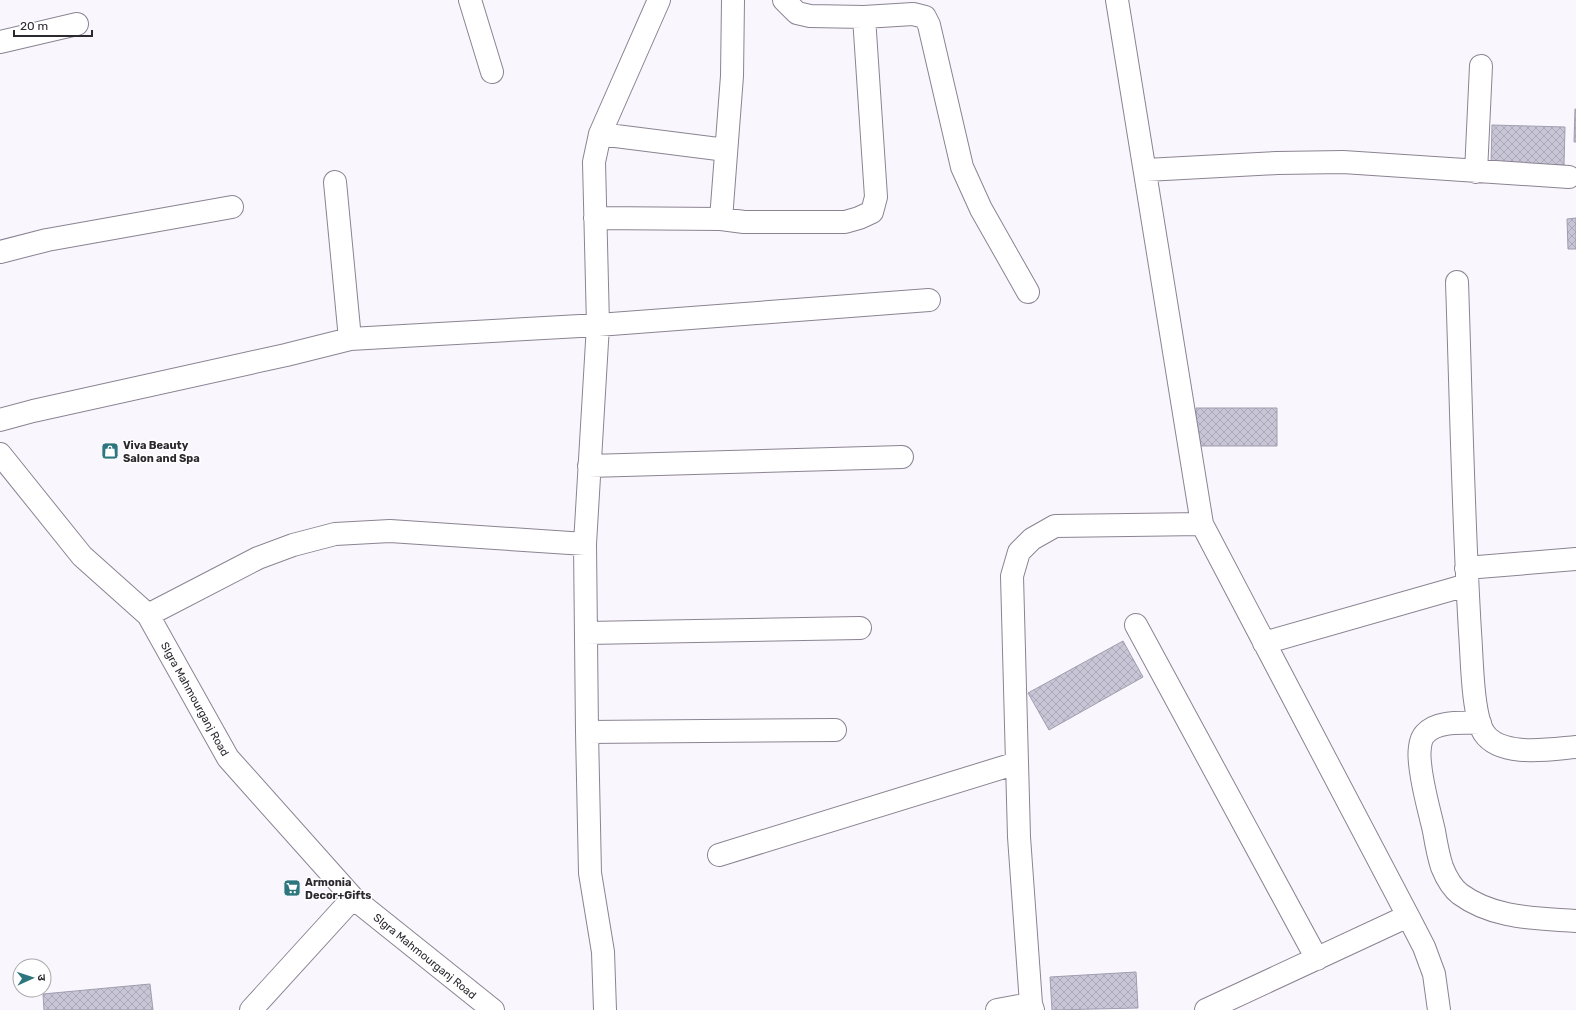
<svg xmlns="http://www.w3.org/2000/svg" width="1576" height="1010" font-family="Rubik,'Noto Sans Devanagari',sans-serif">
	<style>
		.building { fill: url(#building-cross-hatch); stroke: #a09eaf }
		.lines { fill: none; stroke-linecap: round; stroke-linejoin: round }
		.minor-casing { stroke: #8b8392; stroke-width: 24 }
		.minor { stroke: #fff; stroke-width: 22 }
		.labels { text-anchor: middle; stroke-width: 3; stroke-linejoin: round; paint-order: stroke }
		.poi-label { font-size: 11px; font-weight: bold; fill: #2b282e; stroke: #fff; text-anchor: start }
		.street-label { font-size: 11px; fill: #2b282e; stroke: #fff }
	</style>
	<defs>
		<pattern id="building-cross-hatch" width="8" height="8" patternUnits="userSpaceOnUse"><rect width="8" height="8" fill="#c7c5d6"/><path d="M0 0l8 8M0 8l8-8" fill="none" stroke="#aba9b8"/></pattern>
	</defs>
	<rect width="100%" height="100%" fill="#faf6fd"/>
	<path class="building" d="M1575,109H1576V142H1574Z
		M1492,125L1565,127L1564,165L1491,163Z
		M1576,218V249H1568L1567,219Z
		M1196,408H1277V446H1196Z
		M1123,641L1143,677L1049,730L1028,693Z
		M1136,972L1138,1008L1052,1010L1050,977Z
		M150,984L153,1010H44L43,994Z"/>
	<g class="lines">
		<g class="minor-casing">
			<path id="minor" d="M470,0L492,72
				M784,0L797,13L810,16L864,17L913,14L925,17L929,25L962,167L981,209L1028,292
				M1117,0L1202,524L1408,916L1206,1010
				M0,42L77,24
				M600,134L726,150
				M1146,170L1277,163L1343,162L1569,177
				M1476,172L1481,66
				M335,182L350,339
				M595,218L721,219L744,222H845L859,218L872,212L876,197L864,17
				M721,219L732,76L733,0
				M0,252L47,240L232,207
				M1457,282C1461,399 1463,515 1470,632C1472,656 1472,714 1484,733C1501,758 1551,749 1576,747
				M0,420L33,411L286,355L350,339L598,325L929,300
				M0,454L82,556L148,615L228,758L353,898L493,1010
				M589,466L902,457
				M1466,568L1576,559
				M148,615L258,558L293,545L335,534L390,531L585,544
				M1136,625L1317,959
				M587,633L860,628
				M1264,643L1467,585
				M1480,723C1463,723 1437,720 1425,734C1419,740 1419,755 1420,763C1422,786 1429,809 1434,831C1436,843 1438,855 1442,867C1446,877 1451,887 1460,894C1494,919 1536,918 1576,921
				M587,732L835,730
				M719,855L1017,763
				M1408,916L1424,947L1434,974L1439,1010
				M1031,1004L1019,837L1012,576L1019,552L1032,539L1055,526L1202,524
				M251,1010L353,898
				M605,1010L603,952L590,873L587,732L585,544L598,325L594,162L600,134L659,0
				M997,1010L1031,1004L1033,1010"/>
		</g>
		<use href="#minor" class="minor"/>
	</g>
	<defs>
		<g id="shop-square" transform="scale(0.9)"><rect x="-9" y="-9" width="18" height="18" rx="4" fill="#2d767e" stroke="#fff"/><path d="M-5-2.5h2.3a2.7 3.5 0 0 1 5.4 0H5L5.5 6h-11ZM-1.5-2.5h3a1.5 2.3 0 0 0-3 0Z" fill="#fff"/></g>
		<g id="supermarket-square" transform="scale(0.9)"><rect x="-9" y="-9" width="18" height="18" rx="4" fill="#2d767e" stroke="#fff"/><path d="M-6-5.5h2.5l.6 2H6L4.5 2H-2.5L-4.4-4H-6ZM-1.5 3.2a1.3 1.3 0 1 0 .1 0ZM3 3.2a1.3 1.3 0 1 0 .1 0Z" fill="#fff"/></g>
	</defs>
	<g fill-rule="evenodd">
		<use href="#shop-square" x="110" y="451"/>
		<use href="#supermarket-square" x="292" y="888"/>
	</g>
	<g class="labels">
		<g class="poi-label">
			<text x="123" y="449">Viva Beauty<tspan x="123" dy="13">Salon and Spa</tspan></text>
			<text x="305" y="886">Armonia<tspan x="305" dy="13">Decor+Gifts</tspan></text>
		</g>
		<g class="street-label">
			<text transform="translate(195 699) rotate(61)" y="4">SIgra Mahmourganj Road</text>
			<text transform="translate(425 956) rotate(39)" y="4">SIgra Mahmourganj Road</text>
		</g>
	</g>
	<g transform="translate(32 978) rotate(87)"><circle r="19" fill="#ffffff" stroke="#aaa9ab"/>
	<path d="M0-3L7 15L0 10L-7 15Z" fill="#2d767e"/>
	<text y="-6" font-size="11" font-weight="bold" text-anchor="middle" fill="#2b282e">उ</text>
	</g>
	<path d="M14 30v6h78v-6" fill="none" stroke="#2b282e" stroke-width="2"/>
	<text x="20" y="30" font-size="12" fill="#2b282e" stroke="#ffffff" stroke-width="3" paint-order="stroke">20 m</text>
</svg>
